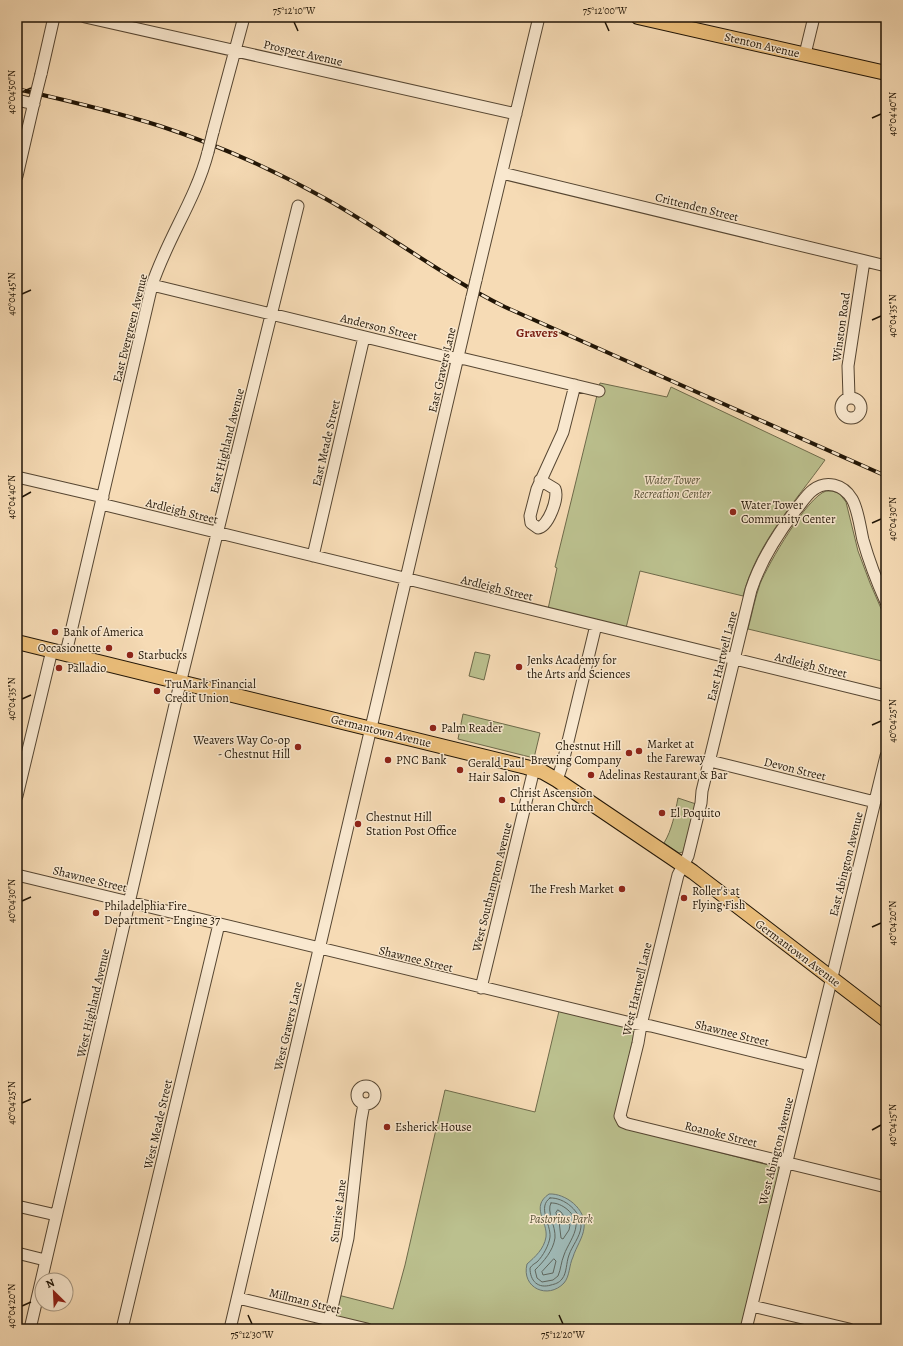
<svg xmlns="http://www.w3.org/2000/svg" width="903" height="1346" font-family="Alegreya,serif">
	<style>
		.green { fill: #bbc08e; stroke: #6e6a4a }
		.water { fill: #9fb9b6; stroke: #6d7770 }
		.lines { fill: none; stroke-linecap: round; stroke-linejoin: round }
		.shore { stroke: #60675e; stroke-width: 1 }
		.minor-casing { stroke: #564632; stroke-width: 13 }
		.major-casing { stroke: #211506; stroke-width: 16 }
		.minor { stroke: #f9e8cf; stroke-width: 11 }
		.major { stroke: #ebbe7a; stroke-width: 14 }
		.rail-casing { stroke: #211506; stroke-width: 4 }
		.rail { stroke: #f9e8cf; stroke-width: 2.5; stroke-dasharray: 8; stroke-linecap: butt }
		.minor-bridge-casing { stroke: #564632; stroke-width: 13; stroke-linecap: butt }
		.minor-bridge { stroke: #f9e8cf; stroke-width: 11 }
		.ticks { fill: none; stroke: #211506; stroke-width: 1.5 }
		.poi-dot { fill: #8f2418; stroke: #f9e8cf; stroke-width: 1.5 }
		.labels { text-anchor: middle; stroke-width: 3; stroke-linejoin: round; paint-order: stroke }
		.street-label { font-size: 12px; fill: #211506; stroke: #f9e8cf }
		.park-label { font-size: 12px; font-style: italic; fill: #575136; stroke: #f9e8cf }
		.poi-label { font-size: 12px; fill: #211506; stroke: #f9e8cf; text-anchor: start }
		.neighbourhood-label { font-size: 13px; font-weight: bold; fill: #7a1f14; stroke: #f9e8cf }
		.neatline { fill: none; stroke: #211506; stroke-width: 1.5 }
		.ticks-label { font-size: 10px; text-anchor: middle; fill: #211506 }
	</style>
	<rect width="100%" height="100%" fill="#f6dbb5"/>
	<filter id="stains"><feTurbulence type="fractalNoise" baseFrequency=".005" numOctaves="4"/><feColorMatrix values="0 0 0 0 .2 0 0 0 0 .09 0 0 0 0 .02 0 0 0 .5 -.17"/></filter>
	<radialGradient id="worn" r=".72"><stop offset=".6" stop-color="#630" stop-opacity="0"/><stop offset="1" stop-color="#630" stop-opacity=".3"/></radialGradient>
	<path class="green" d="M600,383L667,397L671,387L825,460C795,502 756,544 743,596L640,571L626,628L548,609L557,568L555,567Z
		M826,491H832L839,493L846,502L858,551L870,583L886,620V662L748,629C752,614 755,598 760,584C768,564 807,497 826,491Z
		M475,652L490,655L484,680L469,676Z
		M463,714L540,733L534,758L458,739Z
		M678,798L696,804L683,852L679,853L664,843C672,830 675,813 678,798Z
		M559,1011L632,1027L635,1030L616,1115L653,1135L780,1168L742,1329H404L390,1326L383,1328L338,1319L334,1315L338,1295L393,1309L405,1265L445,1090L535,1112Z"/>
	<path class="water" d="M549,1194C565,1193 587,1209 584,1228C583,1238 576,1247 573,1257C569,1265 570,1276 564,1283C548,1300 521,1288 527,1264C535,1257 544,1249 546,1237C548,1221 530,1207 549,1194Z"/>
	<g class="lines">
		<path class="shore" d="M550,1198C564,1197 582,1212 581,1227C580,1237 572,1246 569,1255C566,1263 567,1273 562,1279C559,1283 555,1284 551,1285C538,1289 530,1281 530,1268C532,1265 534,1264 537,1262C543,1256 549,1245 550,1237C551,1224 537,1207 550,1198Z
			M551,1203C562,1202 577,1215 576,1226C575,1236 567,1246 564,1255C561,1262 561,1269 558,1276L553,1280L542,1282L537,1278L535,1270C544,1261 553,1251 555,1238C556,1226 546,1211 551,1203Z
			M558,1210L561,1212L570,1225L569,1230L563,1239L561,1238L559,1221L556,1213Z
			M554,1259L556,1261L553,1273L543,1275L542,1272Z"/>
		<g class="minor-casing">
			<path id="minor" d="M85,17L516,114
				M805,54L814,17
				M41,74L54,17
				M17,100L34,104
				M213,132L244,17
				M502,173L886,266
				M17,176L35,98
				M476,280L539,17
				M152,285L447,357L465,359L599,391
				M849,397L848,366L864,261
				M841 408a10 10 0 1 1 20 0a10 10 0 1 1-20 0Z
				M17,477L103,497
				M540,480L555,489C559,498 548,527 538,528L531,523L530,516L537,489L563,432L575,385
				M101,504L886,696
				M313,556L364,337
				M886,602C877,582 869,561 863,540C860,527 858,509 852,499C843,484 826,480 813,490C806,495 801,504 795,511C777,535 760,562 751,590L702,791L701,803L688,856L678,875L641,1025L638,1043L620,1116L623,1122L628,1124L886,1187
				M66,653L152,285C167,239 196,199 208,152
				M710,761L875,802
				M557,780L563,762L596,625
				M17,796L52,650
				M17,875L631,1023L651,1026L810,1065
				M481,988L534,769
				M357 1095a9 9 0 1 1 18 0a9 9 0 1 1-18 0Z
				M17,1206L56,1215
				M17,1253L45,1260
				M238,1298L367,1329
				M752,1306L849,1329
				M329,1321L348,1238L361,1120L364,1104
				M30,1329L178,692L298,206
				M122,1329L219,924
				M230,1329L472,297
				M746,1329L886,756"/>
		</g>
		<g class="major-casing">
			<path id="major" d="M638,17L886,73
				M17,642L526,767L543,772L557,780L693,872L886,1020"/>
		</g>
		<use href="#minor" class="minor"/>
		<use href="#major" class="major"/>
		<g class="rail-casing">
			<path id="rail" d="M17,89C65,100 113,111 160,126C218,145 274,170 326,199C387,233 442,276 505,307L886,476"/>
		</g>
		<use href="#rail" class="rail"/>
		<g class="minor-bridge-casing">
			<path id="minor-bridge" d="M35,98L41,74
				M208,152L213,132
				M472,297L476,280"/>
		</g>
		<use href="#minor-bridge" class="minor-bridge"/>
	</g>
	<path class="ticks" d="M294,22L298,31M605,22L609,31M22,92L31,88M872,118L881,114M22,294L31,290M872,320L881,316M22,497L31,492M872,523L881,519M22,699L31,695M872,725L881,721M22,901L31,897M872,927L881,923M22,1103L31,1099M872,1130L881,1125M22,1306L31,1302M248,1315L252,1324M559,1315L563,1324"/>
	<g class="poi-dot">
		<circle cx="733" cy="512" r="4"/>
		<circle cx="55" cy="632" r="4"/>
		<circle cx="109" cy="648" r="4"/>
		<circle cx="130" cy="655" r="4"/>
		<circle cx="519" cy="667" r="4"/>
		<circle cx="59" cy="668" r="4"/>
		<circle cx="157" cy="691" r="4"/>
		<circle cx="433" cy="728" r="4"/>
		<circle cx="298" cy="747" r="4"/>
		<circle cx="639" cy="751" r="4"/>
		<circle cx="629" cy="753" r="4"/>
		<circle cx="388" cy="760" r="4"/>
		<circle cx="460" cy="770" r="4"/>
		<circle cx="591" cy="775" r="4"/>
		<circle cx="502" cy="800" r="4"/>
		<circle cx="662" cy="813" r="4"/>
		<circle cx="358" cy="824" r="4"/>
		<circle cx="622" cy="889" r="4"/>
		<circle cx="684" cy="898" r="4"/>
		<circle cx="96" cy="913" r="4"/>
		<circle cx="387" cy="1127" r="4"/>
	</g>
	<g class="labels">
		<g class="street-label">
			<text transform="translate(762 45) rotate(13)" y="4">Stenton Avenue</text>
			<text transform="translate(303 53) rotate(13)" y="4">Prospect Avenue</text>
			<text transform="translate(697 207) rotate(14)" y="4">Crittenden Street</text>
			<text transform="translate(379 327) rotate(14)" y="4">Anderson Street</text>
			<text transform="translate(841 327) rotate(-82)" y="4">Winston Road</text>
			<text transform="translate(130 328) rotate(-76)" y="4">East Evergreen Avenue</text>
			<text transform="translate(442 370) rotate(-77)" y="4">East Gravers Lane</text>
			<text transform="translate(227 441) rotate(-76)" y="4">East Highland Avenue</text>
			<text transform="translate(326 443) rotate(-77)" y="4">East Meade Street</text>
			<text transform="translate(182 511) rotate(14)" y="4">Ardleigh Street</text>
			<text transform="translate(497 588) rotate(14)" y="4">Ardleigh Street</text>
			<text transform="translate(722 656) rotate(-76)" y="4">East Hartwell Lane</text>
			<text transform="translate(811 665) rotate(14)" y="4">Ardleigh Street</text>
			<text transform="translate(381 731) rotate(14)" y="4">Germantown Avenue</text>
			<text transform="translate(795 769) rotate(14)" y="4">Devon Street</text>
			<text transform="translate(846 864) rotate(-76)" y="4">East Abington Avenue</text>
			<text transform="translate(90 879) rotate(14)" y="4">Shawnee Street</text>
			<text transform="translate(492 887) rotate(-76)" y="4">West Southampton Avenue</text>
			<text transform="translate(798 953) rotate(37)" y="4">Germantown Avenue</text>
			<text transform="translate(416 959) rotate(14)" y="4">Shawnee Street</text>
			<text transform="translate(637 989) rotate(-77)" y="4">West Hartwell Lane</text>
			<text transform="translate(93 1003) rotate(-77)" y="4">West Highland Avenue</text>
			<text transform="translate(288 1026) rotate(-77)" y="4">West Gravers Lane</text>
			<text transform="translate(732 1033) rotate(14)" y="4">Shawnee Street</text>
			<text transform="translate(158 1124) rotate(-77)" y="4">West Meade Street</text>
			<text transform="translate(721 1134) rotate(14)" y="4">Roanoke Street</text>
			<text transform="translate(776 1151) rotate(-76)" y="4">West Abington Avenue</text>
			<text transform="translate(338 1211) rotate(-83)" y="4">Sunrise Lane</text>
			<text transform="translate(305 1301) rotate(14)" y="4">Millman Street</text>
		</g>
		<g class="park-label">
			<text x="672" y="484">Water Tower<tspan x="672" dy="14">Recreation Center</tspan></text>
			<text x="561" y="1223">Pastorius Park</text>
		</g>
		<g class="poi-label">
			<text x="741" y="509">Water Tower<tspan x="741" dy="14">Community Center</tspan></text>
			<text x="63" y="636">Bank of America</text>
			<text x="101" y="652" text-anchor="end">Occasionette</text>
			<text x="138" y="659">Starbucks</text>
			<text x="527" y="664">Jenks Academy for<tspan x="527" dy="14">the Arts and Sciences</tspan></text>
			<text x="67" y="672">Palladio</text>
			<text x="165" y="688">TruMark Financial<tspan x="165" dy="14">Credit Union</tspan></text>
			<text x="441" y="732">Palm Reader</text>
			<text x="290" y="744" text-anchor="end">Weavers Way Co‑op<tspan x="290" dy="14">- Chestnut Hill</tspan></text>
			<text x="647" y="748">Market at<tspan x="647" dy="14">the Fareway</tspan></text>
			<text x="621" y="750" text-anchor="end">Chestnut Hill<tspan x="621" dy="14">Brewing Company</tspan></text>
			<text x="396" y="764">PNC Bank</text>
			<text x="468" y="767">Gerald Paul<tspan x="468" dy="14">Hair Salon</tspan></text>
			<text x="599" y="779">Adelinas Restaurant &amp; Bar</text>
			<text x="510" y="797">Christ Ascension<tspan x="510" dy="14">Lutheran Church</tspan></text>
			<text x="670" y="817">El Poquito</text>
			<text x="366" y="821">Chestnut Hill<tspan x="366" dy="14">Station Post Office</tspan></text>
			<text x="614" y="893" text-anchor="end">The Fresh Market</text>
			<text x="692" y="895">Roller's at<tspan x="692" dy="14">Flying Fish</tspan></text>
			<text x="104" y="910">Philadelphia Fire<tspan x="104" dy="14">Department - Engine 37</tspan></text>
			<text x="395" y="1131">Esherick House</text>
		</g>
		<g class="neighbourhood-label">
			<text x="537" y="337">Gravers</text>
		</g>
	</g>
	<rect width="903" height="1346" fill="none" stroke="#f6dbb5" stroke-width="44"/>
	<g transform="translate(54 1292) rotate(336)"><circle r="19" fill="#f9e8cf" stroke="#a3947f"/>
	<path d="M0-3L7 15L0 10L-7 15Z" fill="#8f2418"/>
	<text y="-6" font-size="11" font-weight="bold" text-anchor="middle" fill="#211506">N</text>
	</g>
	<rect x="22" y="22" width="859" height="1302" class="neatline"/>
	<g class="ticks-label">
		<text x="294" y="14">75°12'10"W</text>
		<text x="605" y="14">75°12'00"W</text>
		<text transform="translate(11 92) rotate(-90)" y="4">40°04'50"N</text>
		<text transform="translate(892 114) rotate(-90)" y="4">40°04'40"N</text>
		<text transform="translate(11 294) rotate(-90)" y="4">40°04'45"N</text>
		<text transform="translate(892 316) rotate(-90)" y="4">40°04'35"N</text>
		<text transform="translate(11 497) rotate(-90)" y="4">40°04'40"N</text>
		<text transform="translate(892 519) rotate(-90)" y="4">40°04'30"N</text>
		<text transform="translate(11 699) rotate(-90)" y="4">40°04'35"N</text>
		<text transform="translate(892 721) rotate(-90)" y="4">40°04'25"N</text>
		<text transform="translate(11 901) rotate(-90)" y="4">40°04'30"N</text>
		<text transform="translate(892 923) rotate(-90)" y="4">40°04'20"N</text>
		<text transform="translate(11 1103) rotate(-90)" y="4">40°04'25"N</text>
		<text transform="translate(892 1125) rotate(-90)" y="4">40°04'15"N</text>
		<text transform="translate(11 1306) rotate(-90)" y="4">40°04'20"N</text>
		<text x="252" y="1338">75°12'30"W</text>
		<text x="563" y="1338">75°12'20"W</text>
	</g>
	<rect width="100%" height="100%" filter="url(#stains)"/>
	<rect width="100%" height="100%" fill="url(#worn)"/>
</svg>
